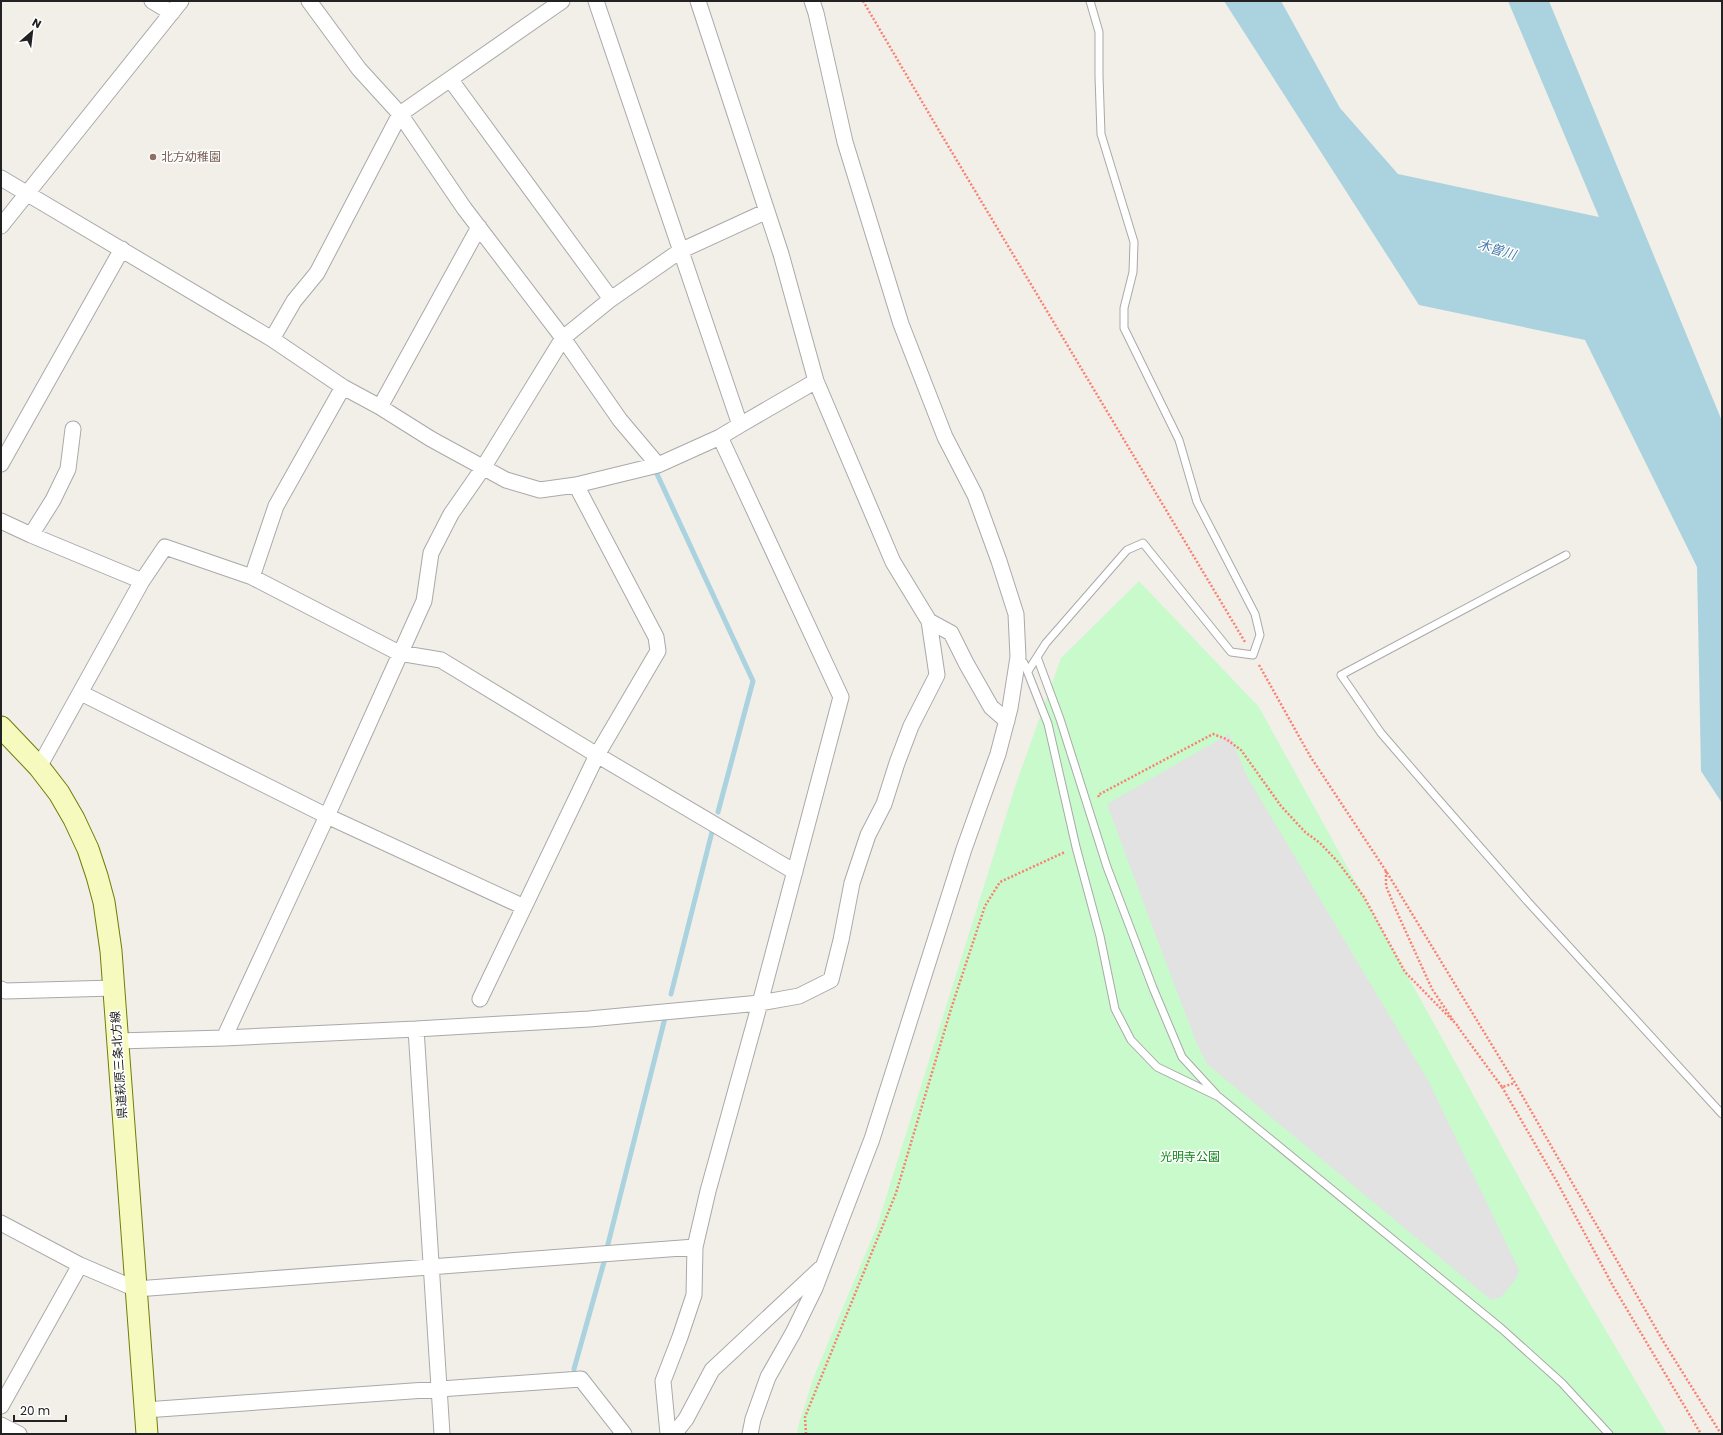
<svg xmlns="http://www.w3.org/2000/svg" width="1723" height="1435" font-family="Poppins,'Noto Sans JP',sans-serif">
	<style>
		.park { fill: #c8facc }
		.parking { fill: #e2e2e2 }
		.water { fill: #aad3df }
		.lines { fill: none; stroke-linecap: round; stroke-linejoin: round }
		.stream { stroke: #aad3df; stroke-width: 5 }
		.service-casing { stroke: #a9a9a9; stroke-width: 9 }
		.minor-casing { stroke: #a9a9a9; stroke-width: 17 }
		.secondary-casing { stroke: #707d05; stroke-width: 23 }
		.path { stroke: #fa8072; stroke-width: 2.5; stroke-dasharray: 2 2; stroke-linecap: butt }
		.service { stroke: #fff; stroke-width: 7 }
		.minor { stroke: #fff; stroke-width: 15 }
		.secondary { stroke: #f7fabf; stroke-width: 21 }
		.education-dot { fill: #8d6e63; stroke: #fff; stroke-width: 1.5 }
		.labels { text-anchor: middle; stroke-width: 3; stroke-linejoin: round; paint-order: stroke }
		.education-label { font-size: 12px; fill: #785e54; stroke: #fff; text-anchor: start }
		.street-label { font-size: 12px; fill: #222; stroke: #fff }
		.park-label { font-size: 12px; fill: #0c8416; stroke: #fff }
		.water-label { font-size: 13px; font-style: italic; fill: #4a7aab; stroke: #fff }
	</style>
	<rect width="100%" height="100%" fill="#f2efe9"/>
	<path class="park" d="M1139,581L1259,707L1569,1268L1667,1434H798L797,1430L813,1379L877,1226L1016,784L1061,658Z"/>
	<path class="parking" d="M1229,734L1248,778L1429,1082L1519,1270L1516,1279L1501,1297L1491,1300L1207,1064L1197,1044L1157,939L1107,804Z"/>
	<path class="water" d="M1224,1H1281L1340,108L1398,174L1599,217L1508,1H1549L1722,421V803L1701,771L1697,567L1585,340L1419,305Z"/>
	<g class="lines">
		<path class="stream" d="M657,474L753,681L718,812
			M671,994L713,828
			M607,1248L666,1014
			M574,1369L604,1262"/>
		<g class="service-casing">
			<path id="service" d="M1566,555L1341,675L1381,733L1438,799L1529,903L1722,1114
				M1037,657L1060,719L1107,867L1153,988L1182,1057L1216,1094
				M1018,658L1024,663L1048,724L1076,847L1100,936L1115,1009L1131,1040L1157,1067L1219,1097L1502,1329L1562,1383L1609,1434
				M1028,671L1046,643L1127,550L1143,543L1231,652L1253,655L1260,635L1255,614L1197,502L1179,440L1124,328V308L1133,272L1134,242L1101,134L1099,76V32L1090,1"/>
		</g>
		<g class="minor-casing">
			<path id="minor" d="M152,1L172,13
				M309,1L359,69L400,114L464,208L563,338L620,420L658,465
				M698,1L781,254L816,381L893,562L929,621L951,633L966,663L991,707L1007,721
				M450,79L611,299
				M1,178L272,339L343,387L380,407L431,439L506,480L540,490L576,485L658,465L720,437L740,425L596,1
				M1,226L181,1
				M272,339L294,301L317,273L400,114L562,1
				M380,407L479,227
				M740,425L816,381
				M1,464L122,249
				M1,521L31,535L142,581
				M31,535L53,500L68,469L73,429
				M252,577L276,506L343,387
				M81,693L327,816L524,907
				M39,767L142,581L165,547L252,577L399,653L441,660L597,755L795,872
				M1,989L5,991L114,988
				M480,999L597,755L658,651L656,637L576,485
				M416,1029L442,1434
				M224,1038L327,816L424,601L431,553L451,514L483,468L563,338L611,299L680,251L767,211
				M117,1041L224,1038L416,1029L589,1019L760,1003L799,996L831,980L841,940L852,883L868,835L884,804L897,763L911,726L937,675L929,621
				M1,1223L80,1265L136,1289L695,1247
				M1,1406L80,1265
				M145,1410L581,1379L624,1434
				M1,1425L19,1434
				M668,1434L663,1381L680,1337L694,1295L695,1247L708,1191L760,1003L841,697L720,437
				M674,1434L686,1419L712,1370L820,1269
				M750,1434L753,1419L768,1377L793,1333L815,1288L872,1139L964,849L998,754L1010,708L1018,657L1016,614L999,561L975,495L945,437L901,324L845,142L816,13L812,1"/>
		</g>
		<g class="secondary-casing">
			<path id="secondary" d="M1,727L39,767L59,793L74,819L88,849L97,876L104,902L111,951L147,1434"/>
		</g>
		<path class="path" d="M863,1L941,134L1245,642
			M1259,665L1310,756L1386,871L1515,1083L1663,1341L1721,1434
			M1099,797L1098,795L1213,734L1226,739L1241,750L1281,806L1305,832L1320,843L1338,862L1364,897L1405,972L1459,1027
			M1386,871V886L1396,910L1432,989L1453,1020
			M1458,1027L1502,1087L1515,1083
			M1502,1087L1557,1182L1613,1286L1701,1434
			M806,1434L805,1417L896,1193L951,1009L985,906L1000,882L1065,852"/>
		<use href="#service" class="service"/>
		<use href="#minor" class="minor"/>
		<use href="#secondary" class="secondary"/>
	</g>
	<circle class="education-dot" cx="153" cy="157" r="4"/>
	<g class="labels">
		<g class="education-label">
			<text x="161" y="161">北方幼稚園</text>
		</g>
		<g class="street-label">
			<text transform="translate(119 1065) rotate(-94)" y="4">県道萩原三条北方線</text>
		</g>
		<g class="park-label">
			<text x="1190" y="1161">光明寺公園</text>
		</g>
		<g class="water-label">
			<text transform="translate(1497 249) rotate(17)" y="5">木曽川</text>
		</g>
	</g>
	<rect width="1723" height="1435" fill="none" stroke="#222222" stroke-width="4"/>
	<g transform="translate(32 32) rotate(28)" stroke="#ffffff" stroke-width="3" paint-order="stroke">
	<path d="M0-3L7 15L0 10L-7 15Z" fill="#222222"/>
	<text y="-6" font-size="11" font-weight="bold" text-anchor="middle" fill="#222222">N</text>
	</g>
	<path d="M14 1415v6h52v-6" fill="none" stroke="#222222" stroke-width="2"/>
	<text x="20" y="1415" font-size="12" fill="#222222" stroke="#ffffff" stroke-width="3" paint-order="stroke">20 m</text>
</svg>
